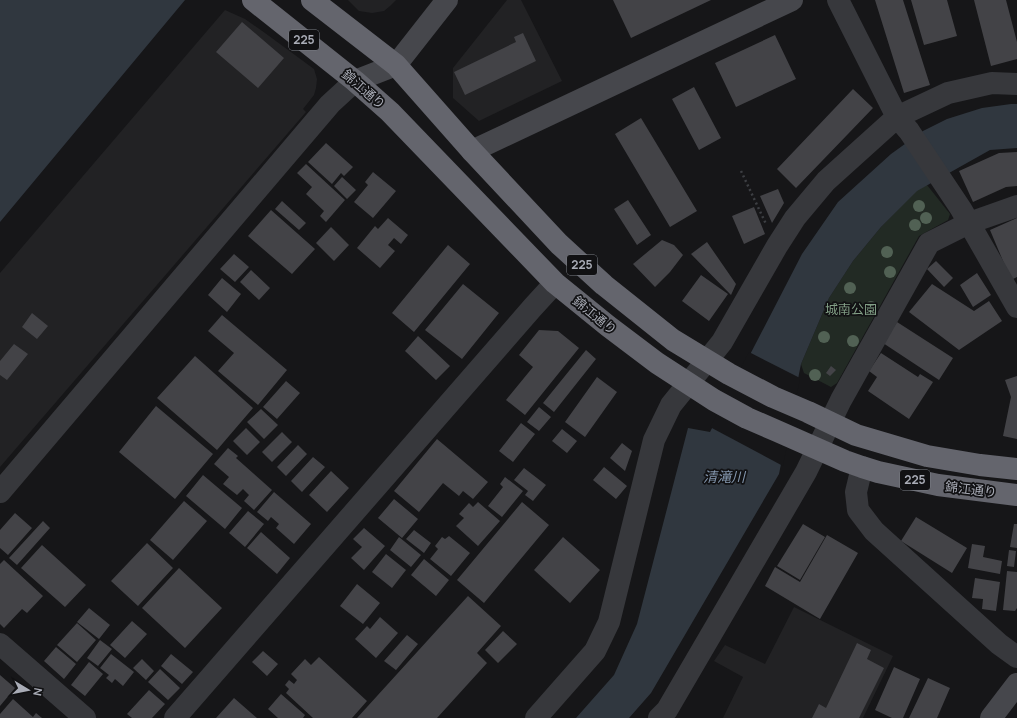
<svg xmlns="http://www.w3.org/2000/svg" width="1017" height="718" font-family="Manrope,'Noto Sans JP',sans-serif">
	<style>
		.built { fill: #222224 }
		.green { fill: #222a24 }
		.water { fill: #30373f }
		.pier { fill: #161618 }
		.building { fill: #434347 }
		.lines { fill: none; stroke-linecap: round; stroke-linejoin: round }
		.path { stroke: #3d3f43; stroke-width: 2.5; stroke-dasharray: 2 3; stroke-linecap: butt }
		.street { stroke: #37383c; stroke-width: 22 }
		.secondary { stroke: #46474c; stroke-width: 22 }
		.highway { stroke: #64656d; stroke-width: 22 }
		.tree { fill: #516154 }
		.labels { text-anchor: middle; stroke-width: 3.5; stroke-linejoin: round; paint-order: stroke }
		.shield { fill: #111113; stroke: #7b7e85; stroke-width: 1 }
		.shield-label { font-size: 12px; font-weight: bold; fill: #a9acb6 }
		.street-label { font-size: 13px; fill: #a9acb6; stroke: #111113 }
		.park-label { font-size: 13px; fill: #829f86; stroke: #111113 }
		.water-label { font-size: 14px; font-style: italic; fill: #8497ae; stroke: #111113 }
	</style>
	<rect width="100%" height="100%" fill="#161618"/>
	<path class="built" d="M348,0H396L390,6L384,11L372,13L359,11Z
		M507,0H521L562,81L479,121L453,98V68Z
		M225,10L245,19L265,33L314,69L317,79L316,88L314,95L303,109L306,112L0,467V273Z
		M794,607L893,656L863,718H723L743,677L714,661L725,645L765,664Z"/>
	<path class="green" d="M927,185L950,214L948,220L919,236L837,383L831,387L804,373L801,364L829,298L853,261L881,227L917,190Z"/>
	<path class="water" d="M0,0H185L0,222Z
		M1011,104H1017V148L990,150L917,191L881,227L853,261L829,298L801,364L779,474L651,693L629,718H576L614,675L637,624L688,428L710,432L802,254L838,202L891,154L923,131L947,119L982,108Z"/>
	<path class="pier" d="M749,352L800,378L783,466L710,427Z"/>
	<path class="building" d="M613,0H711L631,38Z
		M875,0H903L930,85L904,93Z
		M911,0H947L957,36L924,45Z
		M974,0H1006L1017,42V59L991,66Z
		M242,22L284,58L258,88L216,52Z
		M523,33L536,61L465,95L454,72L516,42L514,37Z
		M775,35L796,79L736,107L715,63Z
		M694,87L721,138L699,150L672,99Z
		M853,89L873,108L796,188L777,169Z
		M641,118L697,211L670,227L615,134Z
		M326,143L353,167L344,176L341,173L332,184L308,162Z
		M1017,152V186L1006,187L973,202L959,171L999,153Z
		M306,164L345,200L326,222L320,216L324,211L306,194L312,187L297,173Z
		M373,172L396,191L373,218L354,202L368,185L365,182Z
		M342,177L356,190L347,199L334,186Z
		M778,189L784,203L772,223L760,196Z
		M628,200L651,235L637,245L614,209Z
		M282,201L306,223L299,230L275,209Z
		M754,207L765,234L744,244L732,216Z
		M271,210L315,249L292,274L248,236Z
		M388,218L408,235L401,244L394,238L388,245L395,251L380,268L357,248L375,226L378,229Z
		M1017,218V277L1011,280L990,230Z
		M331,227L349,245L334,261L316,243Z
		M662,240L674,245L683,255L670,272L655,287L633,264Z
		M707,242L736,284L731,295L691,254Z
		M448,245L470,264L414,332L392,313Z
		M234,254L249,267L235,282L220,269Z
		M936,261L953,278L944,287L927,269Z
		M251,270L270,288L259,300L240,282Z
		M977,273L991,295L973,307L960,285Z
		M701,275L728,294L709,321L682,301Z
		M222,278L241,294L227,312L208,295Z
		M463,284L499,313L462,359L425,330Z
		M932,284L974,311L989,301L1002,321L959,350L909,312Z
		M32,313L48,326L37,339L22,327Z
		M222,315L287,370L258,405L218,371L234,353L208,331Z
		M897,322L953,358L939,380L883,343Z
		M539,330L558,331L579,348L525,415L506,400L533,367L519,355Z
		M418,336L450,366L436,380L405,351Z
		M14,344L28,354L7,380L0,375V361Z
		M586,350L596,359L554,412L543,403Z
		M881,353L918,377L920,374L933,382L909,419L868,391L877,377L869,371Z
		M195,356L253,408L217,450L157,398Z
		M831,366L836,370L830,376L826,373Z
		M1017,376V439L1003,436L1011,397L1005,380Z
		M597,377L617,392L585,437L565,422Z
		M286,381L300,393L277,419L263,407Z
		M156,406L213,454L175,499L119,452Z
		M539,407L551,417L539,431L527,422Z
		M261,409L278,425L264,439L247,422Z
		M521,423L535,434L513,462L499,451Z
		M246,428L260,442L247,455L233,441Z
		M562,429L577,441L567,453L552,441Z
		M282,432L292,442L272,462L262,452Z
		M437,439L488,482L473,499L463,491L459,496L443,483L419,512L394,491Z
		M622,443L632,451L625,471L610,458Z
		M298,445L307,454L286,476L277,467Z
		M228,448L238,456L236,458L272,490L254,510L244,501L249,495L243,489L237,495L223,484L229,477L214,464Z
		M313,457L325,467L302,492L291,481Z
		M604,467L627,486L616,499L593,480Z
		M524,468L546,485L533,501L525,495L528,491L514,480Z
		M331,471L349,488L327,512L309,495Z
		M203,475L242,508L225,529L186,496Z
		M505,477L523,491L502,517L488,506L503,487L500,484Z
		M274,492L311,524L294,544L276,528L279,524L271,517L268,521L257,512Z
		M394,499L418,519L402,538L378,518Z
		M184,501L207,521L173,560L150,540Z
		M478,502L500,521L478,546L456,526L464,518L459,514L469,503L473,507Z
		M522,502L549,525L484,603L457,580Z
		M248,511L264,524L245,547L229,533Z
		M15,513L32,528L8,555L0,548V530Z
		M916,517L967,548L952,573L901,541Z
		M43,521L50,528L17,565L9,558Z
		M803,524L825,537L800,580L777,566Z
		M1014,524H1017V548L1010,547Z
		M364,528L385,546L364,570L351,558L362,547L353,539Z
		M414,530L431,543L424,553L406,539Z
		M261,532L290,558L277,574L247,548Z
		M827,535L858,553L820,619L765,586L775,567L800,582Z
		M449,536L470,553L451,576L430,559L438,549L435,546L442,537L445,539Z
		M399,537L421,555L411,567L390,550Z
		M563,537L600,570L570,603L534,570Z
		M147,543L173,568L138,606L111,581Z
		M972,544L985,546L983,557L1002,561L1000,574L968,568Z
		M42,545L86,585L65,607L21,568Z
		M1009,550L1016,551L1014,567L1007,566Z
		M386,554L406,570L392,588L372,572Z
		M424,559L449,580L436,596L411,575Z
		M4,560L43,596L27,613L22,609L4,628L0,624V564Z
		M179,568L222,608L185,648L142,608Z
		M1007,571L1017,572V608L1015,611L1003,610Z
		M975,578L1000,582L996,611L982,609L983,599L972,598Z
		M357,584L380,603L363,624L340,606Z
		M468,596L501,626L477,653L487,663L437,718H357Z
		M89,608L110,625L99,639L77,622Z
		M380,617L398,633L376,658L355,639L367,626L370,629Z
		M132,621L147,634L125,658L110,645Z
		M77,623L96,640L77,662L57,645Z
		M503,631L517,644L498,663L485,650Z
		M407,635L418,644L396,670L384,661Z
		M100,640L112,649L98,666L87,658Z
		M857,643L871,650L867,659L884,668L859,718H812L819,704L826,708Z
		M56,647L76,664L64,679L44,661Z
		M263,651L278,664L267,676L252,662Z
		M111,654L134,672L123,686L115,679L112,683L106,678L109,675L100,668Z
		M171,654L193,672L182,684L161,666Z
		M319,657L367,701L352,718H313L286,693L289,689L285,685L289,680L294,684L297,680L291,674L305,659L311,665Z
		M142,659L154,671L146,680L133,668Z
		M89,662L103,674L85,696L71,685Z
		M894,667L920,679L903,718H892L875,710Z
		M160,669L180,688L168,700L148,682Z
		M0,675L15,688L0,706Z
		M928,678L950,688L937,718H909Z
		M149,690L165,704L152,718H132L127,714Z
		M281,694L305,715L303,718H278L268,709Z
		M234,698L257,718H216Z
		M13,699L33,717L36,713L42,718H0V714Z"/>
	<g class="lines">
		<path class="path" d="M741,171L766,224"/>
		<path class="street" d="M838,0L897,117L909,131L961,209L1017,307
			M862,467L856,492L858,510L874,531L999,644L1017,657
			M0,492L330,104L355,81
			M0,644L85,718
			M175,718L533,307L555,283
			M536,718L595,651L609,622L654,440L671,405L722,342L777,246L795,218L826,181L897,117L948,93L992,83L1017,84
			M659,718L667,710L806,472L841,400L929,243L969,223L1017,206"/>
		<path class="secondary" d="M355,81L396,65L447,0
			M472,151L792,0
			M991,718L1017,684"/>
		<path class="highway" d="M253,0L355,81L390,112L555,283L608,326L657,363L714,400L747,418L777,431L845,461L862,467L878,472L938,485L1017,495
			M312,0L396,65L472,151L559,244L604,285L673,340L729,374L773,397L808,412L856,435L927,456L980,465L1017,469"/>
	</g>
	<g class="tree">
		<circle cx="919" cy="206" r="6"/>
		<circle cx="926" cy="218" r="6"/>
		<circle cx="915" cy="225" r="6"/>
		<circle cx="887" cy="252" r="6"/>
		<circle cx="890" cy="272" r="6"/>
		<circle cx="850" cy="288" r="6"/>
		<circle cx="871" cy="307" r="6"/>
		<circle cx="824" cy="337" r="6"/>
		<circle cx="853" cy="341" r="6"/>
		<circle cx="815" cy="375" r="6"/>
	</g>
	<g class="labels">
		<g class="shield">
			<rect x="289" y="30" width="30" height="20" rx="3"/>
			<rect x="567" y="255" width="30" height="20" rx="3"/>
			<rect x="900" y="470" width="30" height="20" rx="3"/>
		</g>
		<g class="shield-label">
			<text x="304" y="44">225</text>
			<text x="582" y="269">225</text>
			<text x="915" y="484">225</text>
		</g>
		<g class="street-label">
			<text transform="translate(364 89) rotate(41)" y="5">錦江通り</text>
			<text transform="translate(595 315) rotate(39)" y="5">錦江通り</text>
			<text transform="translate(971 489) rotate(7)" y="5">錦江通り</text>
		</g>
		<g class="park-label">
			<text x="851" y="314">城南公園</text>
		</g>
		<g class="water-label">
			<text x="724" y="482">清滝川</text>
		</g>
	</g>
	<g transform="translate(28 690) rotate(100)" stroke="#111113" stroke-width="3" paint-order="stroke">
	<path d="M0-3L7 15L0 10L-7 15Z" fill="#a9acb6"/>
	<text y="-6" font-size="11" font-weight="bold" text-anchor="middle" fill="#a9acb6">N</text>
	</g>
</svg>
